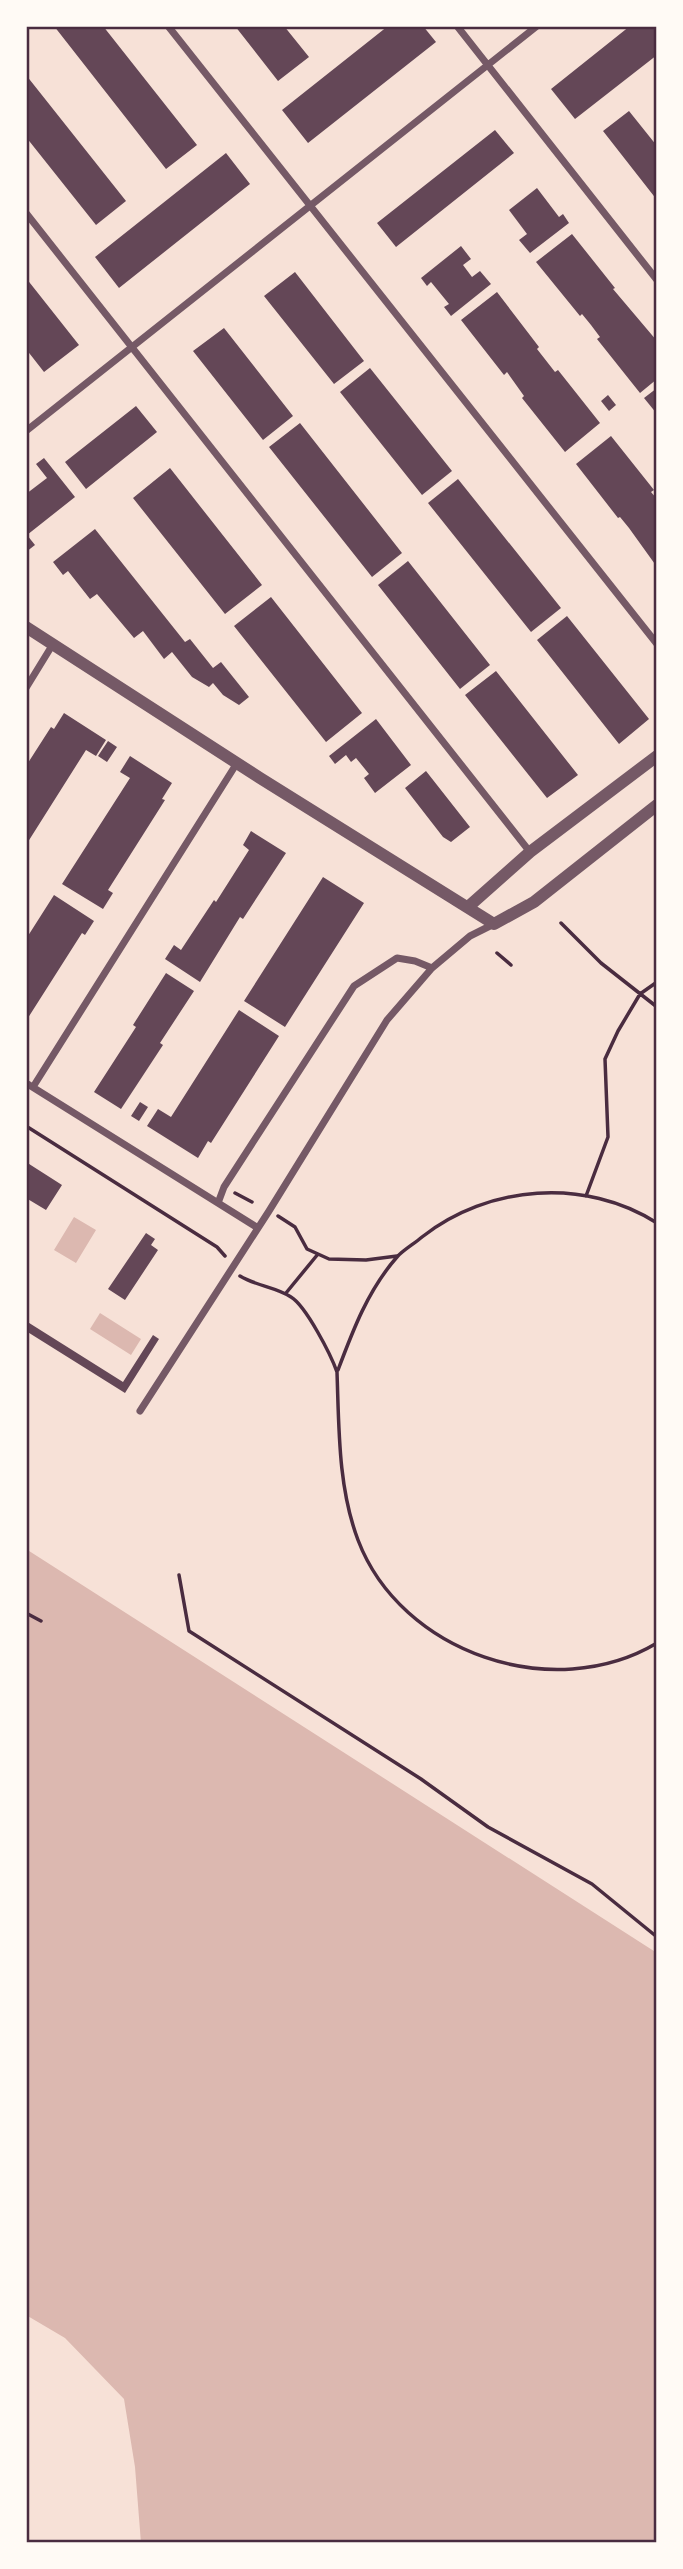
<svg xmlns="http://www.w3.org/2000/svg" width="683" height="2569" font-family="Karla,sans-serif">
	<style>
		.water { fill: #dcb8b0 }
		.building { fill: #644757 }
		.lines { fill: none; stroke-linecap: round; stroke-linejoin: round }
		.path { stroke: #4a2c40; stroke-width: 3.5 }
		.minor { stroke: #755966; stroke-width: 7 }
		.tertiary { stroke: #755966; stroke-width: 12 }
		.neatline { fill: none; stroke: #4a2c40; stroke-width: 2.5 }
	</style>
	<rect width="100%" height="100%" fill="#f7e1d7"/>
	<path class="water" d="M74,1217L96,1230L76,1263L54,1250Z
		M100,1313L141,1339L131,1355L90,1329Z
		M26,1549L657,1953V2543H141L135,2467L124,2399L65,2338L26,2315Z"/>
	<path class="building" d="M54,26H103L197,145L166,169Z
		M235,26H284L309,57L278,81Z
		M388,26H423L436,42L308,143L282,110Z
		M630,26H657V55L575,119L551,89Z
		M26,75L126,201L96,225L26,137Z
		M629,111L657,146V200L603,131Z
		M495,130L514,153L396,247L377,223Z
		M226,153L250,184L119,288L95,257Z
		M537,188L559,217L563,214L569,223L530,253L519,240L527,234L509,210Z
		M572,234L615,288L613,289L657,341V379L640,393L597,339L600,337L591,325L582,314L580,316L536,262Z
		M461,246L471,259L463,265L472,277L480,271L491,284L451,316L444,307L449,304L431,282L427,286L421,278Z
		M295,272L364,361L334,384L264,296Z
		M26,278L79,345L44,372L26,349Z
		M497,292L539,347L537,349L555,372L558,370L600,423L565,452L522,398L524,396L507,372L504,375L461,320Z
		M224,328L293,416L263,440L193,351Z
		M370,368L452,471L422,495L340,392Z
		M657,388V414L644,398Z
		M608,395L616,405L609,411L601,401Z
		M136,406L157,432L86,489L65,462Z
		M300,423L402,553L372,577L269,447Z
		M611,436L654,490L651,492L657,499V567L629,528L620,517L618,518L576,464Z
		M44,458L75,497L27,535L35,545L26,552V494L47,478L36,464Z
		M170,468L262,585L225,614L133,498Z
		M458,479L561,608L531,632L428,503Z
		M95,529L185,642L190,639L213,668L221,662L249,697L239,705L223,695L213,683L209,687L192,677L172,652L164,659L143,631L134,638L97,594L90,599L68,571L63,575L53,562Z
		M408,561L490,665L460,689L378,585Z
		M271,597L362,713L326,742L234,626Z
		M567,616L649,719L619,744L537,640Z
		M496,671L578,775L547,798L465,695Z
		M64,713L106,740L96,756L86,750L26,845V766L51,727L54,729Z
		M376,719L411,765L375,793L364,778L369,774L356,758L351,762L346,755L335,764L329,756Z
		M108,741L117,747L107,762L98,756Z
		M130,756L172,783L162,799L165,800L108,890L113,893L103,909L62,884L130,778L120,772Z
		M426,771L470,827L451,842L443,837L405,788Z
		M251,831L286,853L243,919L240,917L200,982L165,959L174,945L181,950L214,900L216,902L249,850L243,845Z
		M323,877L364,903L285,1027L244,1001Z
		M54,895L94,921L85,935L82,933L26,1021V939Z
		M166,973L194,991L160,1043L163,1045L121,1109L94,1092L136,1027L133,1025Z
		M239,1010L279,1036L211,1143L208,1141L198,1158L147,1126L158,1109L171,1117Z
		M140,1102L148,1107L139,1121L131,1116Z
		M26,1162L62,1185L46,1210L26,1198Z
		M146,1233L155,1239L151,1245L158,1250L125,1300L108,1289Z
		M26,1321L123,1382L153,1335L159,1339L125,1393L26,1331Z"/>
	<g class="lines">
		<path class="path" d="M561,923L601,963L657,1007
			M497,953L511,965
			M26,1126L217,1247L225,1256
			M235,1193L252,1202
			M586,1196L608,1137L605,1059L618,1031L640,994L657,982
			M278,1216L295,1227L307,1249L329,1259L366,1260L397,1256
			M240,1276C256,1286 276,1287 291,1297C306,1306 331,1355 337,1372C339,1428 338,1487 358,1540C401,1653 553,1705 657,1643
			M286,1293L318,1254
			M338,1370C353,1330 368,1290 397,1257C403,1250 414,1244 422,1237C488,1185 585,1177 657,1223
			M179,1575L189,1631L421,1779L488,1827L592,1884L657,1937
			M26,1613L41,1621"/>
		<path class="minor" d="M168,26L657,644
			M457,26L657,280
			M26,213L530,852
			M26,431L537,26
			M26,688L53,644
			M26,1083L258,1228
			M33,1087L237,763
			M218,1203L224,1187L354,986L397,958L415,961L432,968
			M140,1411L269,1211L387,1020L432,968L470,936L494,924"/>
		<path class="tertiary" d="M26,627L260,778L494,924L534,902L657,805
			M468,907L530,852L657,756"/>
	</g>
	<rect width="683" height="2569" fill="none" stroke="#fffaf5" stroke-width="56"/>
	<rect x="28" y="28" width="627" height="2513" class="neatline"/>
</svg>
